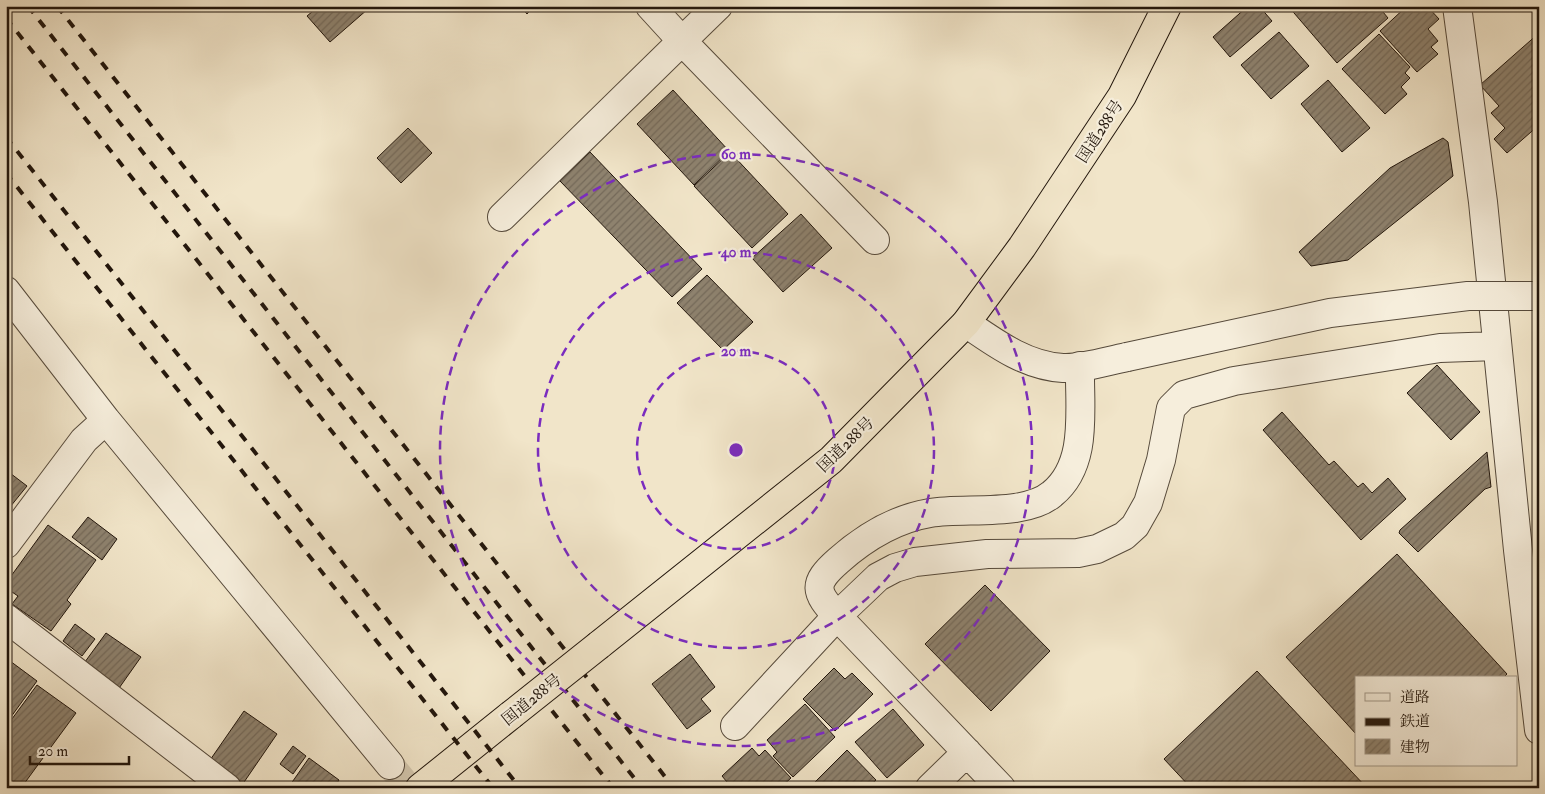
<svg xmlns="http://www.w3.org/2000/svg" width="1545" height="794" font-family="'IM FELL Double Pica','Noto Serif JP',serif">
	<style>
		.building { fill: url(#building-hatch); stroke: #22160c }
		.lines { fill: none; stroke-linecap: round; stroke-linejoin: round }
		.minor-tunnel { stroke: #d2c6ad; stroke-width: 28; stroke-dasharray: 28 14; stroke-linecap: butt }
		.minor-casing { stroke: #564a3b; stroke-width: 30 }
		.tertiary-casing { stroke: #564a3b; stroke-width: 30 }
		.trunk-casing { stroke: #22160c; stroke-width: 30 }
		.minor { stroke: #f6eedc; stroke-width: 28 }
		.tertiary { stroke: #f6eedc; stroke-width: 28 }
		.trunk { stroke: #f1e5c9; stroke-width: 28 }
		.rail { stroke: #22160c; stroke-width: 4; stroke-dasharray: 9 9; stroke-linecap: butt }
		.tertiary-bridge-casing { stroke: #564a3b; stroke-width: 30; stroke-linecap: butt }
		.trunk-bridge-casing { stroke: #22160c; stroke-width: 30; stroke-linecap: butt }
		.tertiary-bridge { stroke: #f6eedc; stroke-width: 28 }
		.trunk-bridge { stroke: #f1e5c9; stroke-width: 28 }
		.ring { fill: none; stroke: #7b2cbf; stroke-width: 2.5; stroke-dasharray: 9 6 }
		.labels { text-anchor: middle; stroke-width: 4.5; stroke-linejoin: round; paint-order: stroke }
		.street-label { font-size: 16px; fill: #22160c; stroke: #f6eedc }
		.centre { fill: #7b2cbf; stroke: #f6eedc; stroke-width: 2.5 }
		.ring-label { font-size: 15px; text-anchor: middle; font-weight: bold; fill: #7b2cbf; stroke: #f6eedc; stroke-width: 4.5; stroke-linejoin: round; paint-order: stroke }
	</style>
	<defs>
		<pattern id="building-hatch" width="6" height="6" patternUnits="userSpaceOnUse" patternTransform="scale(1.25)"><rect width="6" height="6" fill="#8e826e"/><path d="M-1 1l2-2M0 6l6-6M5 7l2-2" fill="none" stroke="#746959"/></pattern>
	</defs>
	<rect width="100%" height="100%" fill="#f1e5c9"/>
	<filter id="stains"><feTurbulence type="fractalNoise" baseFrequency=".004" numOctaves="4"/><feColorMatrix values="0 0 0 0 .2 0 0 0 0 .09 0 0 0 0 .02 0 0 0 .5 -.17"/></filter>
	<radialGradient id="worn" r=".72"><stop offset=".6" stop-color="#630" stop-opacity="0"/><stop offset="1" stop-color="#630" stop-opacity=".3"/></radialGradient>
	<path class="building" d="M319,6H366L368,9L330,42L307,16Z
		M520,6H534L527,14Z
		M1248,6H1259L1272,21L1230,57L1213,37Z
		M1288,6H1378L1388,18L1337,63Z
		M1407,6H1427L1439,19L1428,29L1438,41L1431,47L1438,54L1417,72L1380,31Z
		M1279,32L1309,66L1271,99L1241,65Z
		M1539,33V125L1507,153L1494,139L1505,128L1491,113L1499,106L1480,85Z
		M1379,34L1410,67L1405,73L1410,78L1401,87L1407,94L1385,114L1342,69Z
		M1328,80L1370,128L1342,152L1301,104Z
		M673,90L729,151L694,185L637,124Z
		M408,128L432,153L401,183L377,158Z
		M1443,138L1448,142L1453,176L1348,260L1311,266L1299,252L1390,168Z
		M590,152L702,269L672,297L560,181Z
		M730,152L788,214L752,248L694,186Z
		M801,214L832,248L783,292L752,258Z
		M707,275L753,322L723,350L677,303Z
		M1437,365L1480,412L1451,440L1407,393Z
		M1282,412L1329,465L1334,461L1358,487L1363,483L1372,493L1388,478L1406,499L1361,540L1263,430Z
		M1487,452L1491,487L1485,489L1418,552L1399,533L1400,530Z
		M6,470L27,486L6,512Z
		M88,517L117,539L102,560L72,537Z
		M48,525L96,560L67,600L71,604L51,631L12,604L18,596L6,588V583Z
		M1397,554L1507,674L1503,678H1356V734L1286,657Z
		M985,585L1050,651L991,711L925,644Z
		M75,624L95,639L82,656L63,641Z
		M106,633L141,657L117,691L82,666Z
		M690,654L715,687L701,699L711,711L687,729L652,684Z
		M10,661L37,681L8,721L6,666Z
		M834,668L845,679L852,673L873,694L835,731L803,699Z
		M1257,671L1367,788H1191L1164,759Z
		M37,685L76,713L21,788H6V727Z
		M805,704L835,737L793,777L773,756L777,752L767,740Z
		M893,709L924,745L887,778L855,742Z
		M244,711L277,734L240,788L208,763Z
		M293,746L306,756L293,774L280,764Z
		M752,748L759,756L765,750L791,778L780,788H732L722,776Z
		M847,750L876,780L867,788H809Z
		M309,758L339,780L334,788H288Z"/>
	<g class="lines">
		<path class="minor-tunnel" d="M390,765L409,788"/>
		<g class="minor-casing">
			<path id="minor" d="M650,6L682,41L718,6
				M1457,6L1483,202L1518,550L1539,730
				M502,217L682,41L875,240
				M6,291L106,420L390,765
				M1080,366C1079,409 1089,464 1052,494C1025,517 965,507 930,513C894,519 865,537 838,561C812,584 815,592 837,616L878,577L895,568L915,562L987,554L1078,553L1097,549L1124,536L1135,526L1148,503L1161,460L1171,408L1184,395L1234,381L1440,348L1497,346
				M6,544L84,440L106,420
				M6,618L227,788
				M735,726L837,616L1001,788
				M930,788L967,752"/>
		</g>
		<g class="tertiary-casing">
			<path id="tertiary" d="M966,323C995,343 1026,366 1063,368C1083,369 1107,361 1127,357"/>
		</g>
		<g class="trunk-casing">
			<path id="trunk" d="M599,645L831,460L966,323L1022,247L1122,96L1167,6
				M420,788L511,715"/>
		</g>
		<use href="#minor" class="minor"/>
		<use href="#tertiary" class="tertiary"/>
		<use href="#trunk" class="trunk"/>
		<path class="rail" d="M28,6L642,788
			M57,6L674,788
			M6,18L613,788
			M6,137L520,788
			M6,173L493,788"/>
		<g class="tertiary-bridge-casing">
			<path id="tertiary-bridge" d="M1127,357L1330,313L1468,296H1539"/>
		</g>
		<g class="trunk-bridge-casing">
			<path id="trunk-bridge" d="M511,715L599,645"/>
		</g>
		<use href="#tertiary-bridge" class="tertiary-bridge"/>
		<use href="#trunk-bridge" class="trunk-bridge"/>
	</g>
	<g class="ring">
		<circle cx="736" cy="450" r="99"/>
		<circle cx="736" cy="450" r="198"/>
		<circle cx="736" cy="450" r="296"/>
	</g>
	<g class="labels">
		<g class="street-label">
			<text transform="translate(1099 131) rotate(-57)" y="6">国道288号</text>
			<text transform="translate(845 444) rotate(-44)" y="6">国道288号</text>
			<text transform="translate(531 699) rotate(-39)" y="6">国道288号</text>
		</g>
	</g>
	<circle cx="736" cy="450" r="8" class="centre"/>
	<g class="ring-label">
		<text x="736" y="159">60 m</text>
		<text x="736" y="257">40 m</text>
		<text x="736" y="356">20 m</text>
	</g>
	<rect width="1545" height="794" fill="none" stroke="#f1e5c9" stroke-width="25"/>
	<rect x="8" y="8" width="1530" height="779" fill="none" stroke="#22160c" stroke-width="2.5"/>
	<rect x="12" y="12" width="1520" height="769" fill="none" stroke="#22160c"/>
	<rect x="1355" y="676" width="162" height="90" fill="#f6eedc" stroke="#a19889"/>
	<rect x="1365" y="693" width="25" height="8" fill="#f6eedc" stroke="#a19889"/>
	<text x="1400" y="702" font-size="15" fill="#22160c">道路</text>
	<rect x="1365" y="718" width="25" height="8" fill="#22160c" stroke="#a19889"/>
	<text x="1400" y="726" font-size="15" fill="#22160c">鉄道</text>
	<rect x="1365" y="739" width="25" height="15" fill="url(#building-hatch)" stroke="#a19889"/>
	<text x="1400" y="752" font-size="15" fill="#22160c">建物</text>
	<path d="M30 756v8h99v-8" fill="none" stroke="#22160c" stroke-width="2.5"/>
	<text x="38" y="756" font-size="15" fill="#22160c" stroke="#f6eedc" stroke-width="4" paint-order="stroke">20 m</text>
	<rect width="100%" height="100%" filter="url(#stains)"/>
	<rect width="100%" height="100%" fill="url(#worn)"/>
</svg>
